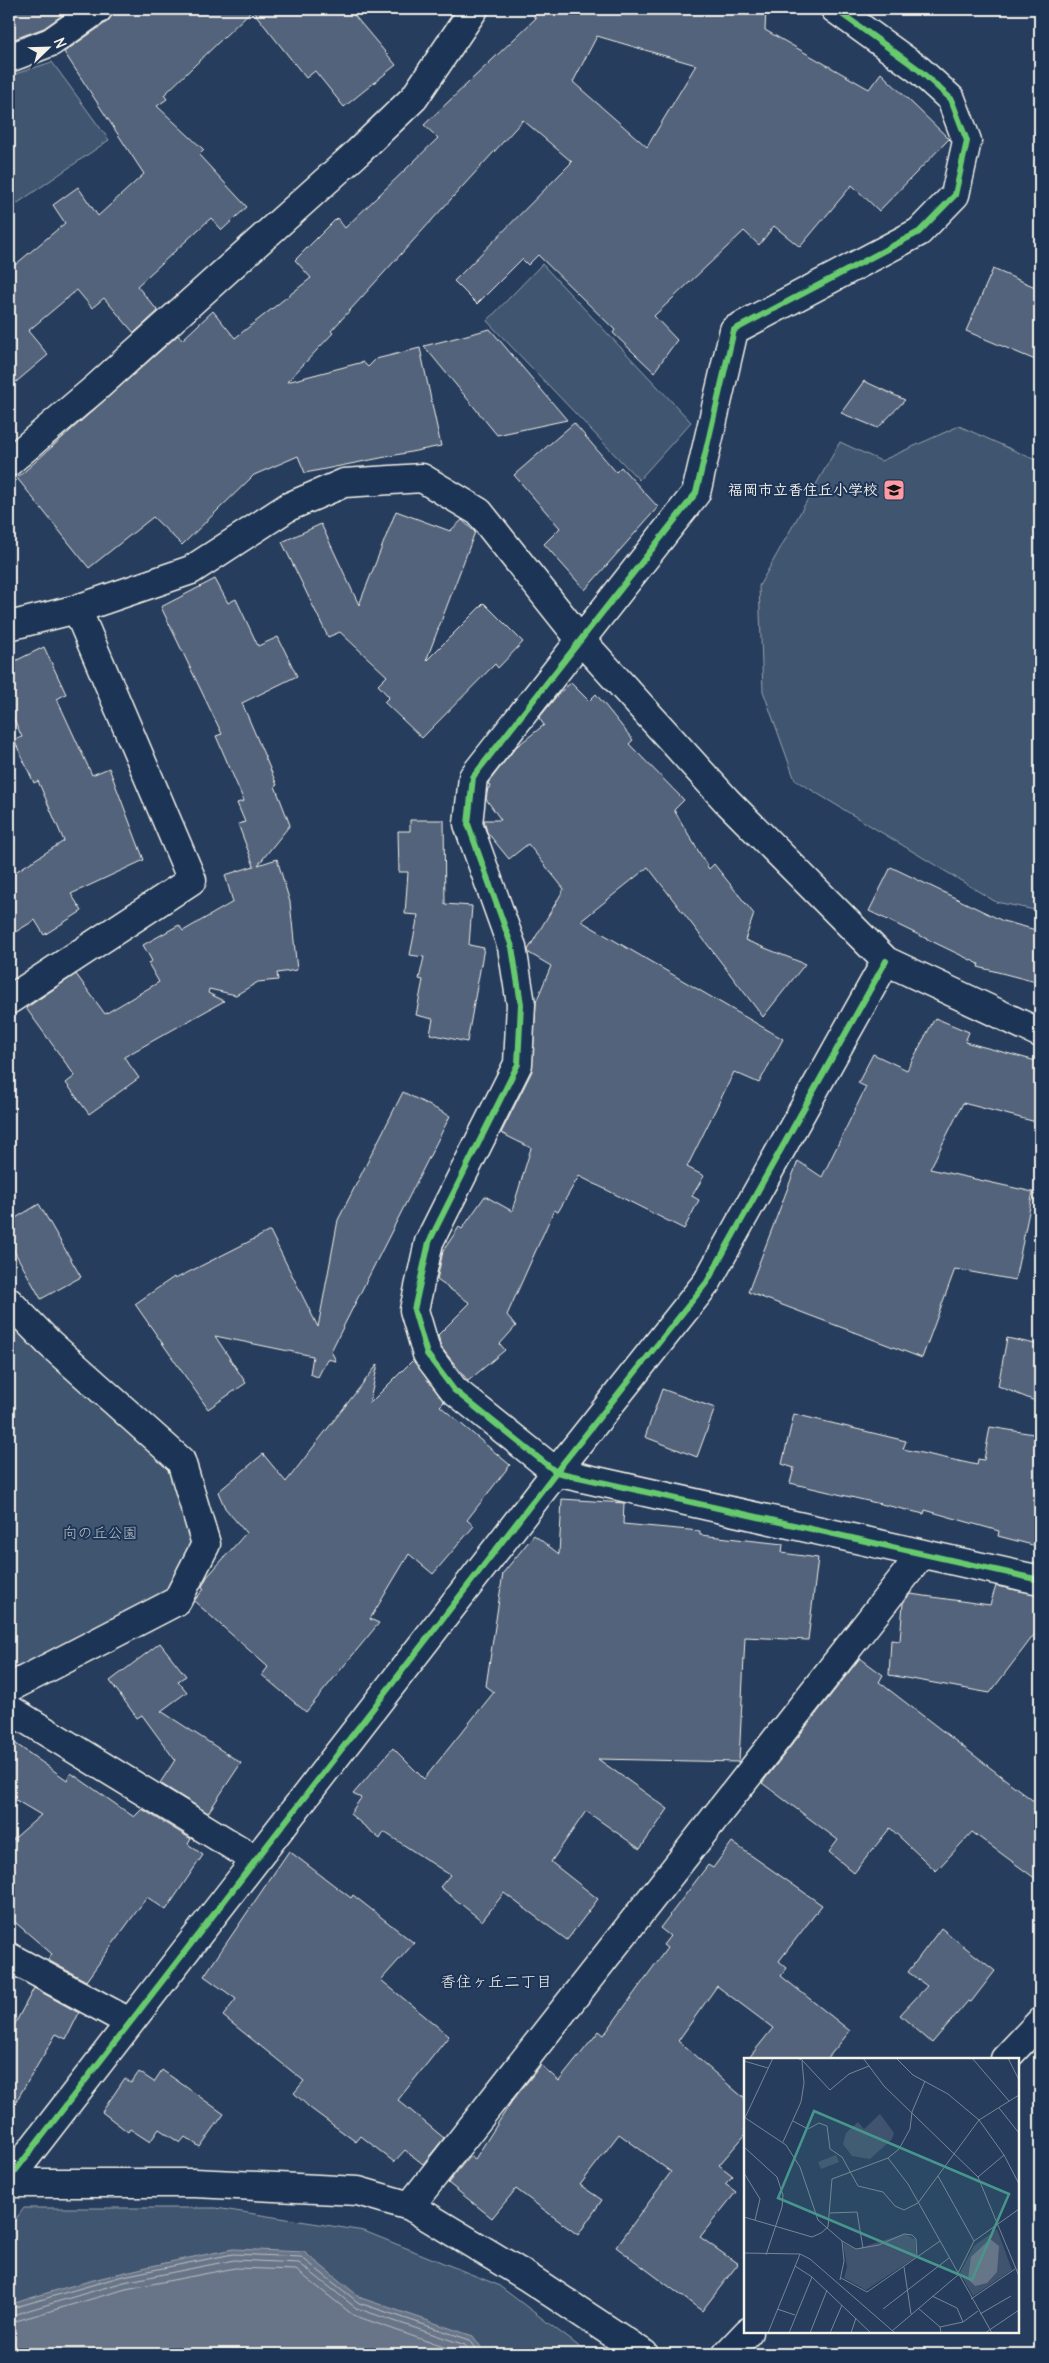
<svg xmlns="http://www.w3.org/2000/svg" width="1049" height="2363" font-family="Delius,'Klee One',sans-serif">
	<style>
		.green { fill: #40546f; stroke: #9aa2ac }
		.water { fill: #677588; stroke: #9fa7ae }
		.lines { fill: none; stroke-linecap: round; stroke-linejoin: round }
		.shore { stroke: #bcbfc2; stroke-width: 1 }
		.building { fill: #52647b; stroke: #f4f1e8; fill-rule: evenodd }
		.minor-casing { stroke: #f4f1e8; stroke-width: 31 }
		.minor { stroke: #1d3557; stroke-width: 28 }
		.cycleway-casing { stroke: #1d3557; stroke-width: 9 }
		.cycleway { stroke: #67ca6e; stroke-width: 6 }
		.labels { text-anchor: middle; stroke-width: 4; stroke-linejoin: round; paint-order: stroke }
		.poi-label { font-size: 15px; font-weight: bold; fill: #f4f1e8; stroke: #1d3557; text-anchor: end }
		.park-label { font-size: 15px; fill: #bec2c4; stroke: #1d3557 }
		.neighbourhood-label { font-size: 16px; fill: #f4f1e8; stroke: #1d3557 }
		.inset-road { fill: none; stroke: #788595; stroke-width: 1 }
		.view { fill: #48958c; fill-opacity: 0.15; stroke: #48958c; stroke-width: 2.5 }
		.inset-edge { fill: none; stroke: #f4f1e8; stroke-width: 2.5 }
	</style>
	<rect width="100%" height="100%" fill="#263d5d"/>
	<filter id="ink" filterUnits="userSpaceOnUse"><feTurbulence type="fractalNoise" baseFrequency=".02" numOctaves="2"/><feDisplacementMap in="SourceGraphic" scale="10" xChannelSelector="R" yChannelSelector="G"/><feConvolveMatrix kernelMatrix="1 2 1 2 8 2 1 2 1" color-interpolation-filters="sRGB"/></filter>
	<g filter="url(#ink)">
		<path class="green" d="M52,62L109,140L9,209V76Z
			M542,264L691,422L639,480L487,321Z
			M959,426L1040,462V911L996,902L795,780L763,691L759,586L840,442L881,461Z
			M9,1310L174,1463L198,1544L173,1598L9,1680Z
			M24,2208H216L364,2231L498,2285L589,2354H9V2228Z"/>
		<path class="water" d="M233,2249L304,2252L361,2298L473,2336L486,2354H9V2305C83,2280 157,2264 233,2249Z"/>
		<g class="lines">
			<path class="shore" d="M9,2309L123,2276L233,2254L301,2257L359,2303L470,2340L480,2354
				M9,2316L124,2282L234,2260L299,2263L356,2308L465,2345L472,2354
				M9,2323L126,2289L235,2268L296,2270L353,2315L463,2354"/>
		</g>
		<path class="building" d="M9,9H71L44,28L9,41Z
			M113,9H349L396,65L344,107L315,71L306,78L252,10L164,95L167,99L157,106L204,150L199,155L247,207L222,230L211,218L137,286L158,311L134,333L104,298L92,308L77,290L28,331L48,355L9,388V270L65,223L53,205L78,187L98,216L144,174L64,52L107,22L112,16Z
			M535,9H766L765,30L869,89L881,73L949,139L879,211L852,185L800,247L774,226L759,245L744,231L654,316L677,340L654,372L613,333L615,330L538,255L528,265L522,259L477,304L454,281L572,162L523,120L331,331L333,333L287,382L363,362L368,367L376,359L420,348L441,446L305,473L298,456L254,475L182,545L153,517L89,568L17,478L178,335L182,340L213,311L235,338L311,278L295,260L337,218L345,228L438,138L424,125L536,18H534ZM597,36L696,65L647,147L573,82Z
			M993,269L1040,289V362L966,331Z
			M490,329L567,420L497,435L424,346Z
			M864,381L905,400L878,428L841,413Z
			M574,423L616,472L621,467L658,507L585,590L544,544L560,528L514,475Z
			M396,511L450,531L462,520L475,532L426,661L484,603L523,642L498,668L495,664L422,738L384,702L389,697L378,685L387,676L340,632L328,637L282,542L321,524L359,605Z
			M215,579L228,603L236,599L258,646L278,637L297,676L242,703L277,785L275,786L290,825L258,865L277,859L290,902L297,970L277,973L278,980L258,982L236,995L209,989L208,993L224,1001L124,1057L139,1078L89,1114L66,1083L75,1076L26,1008L76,974L105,1014L159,982L148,963L152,961L143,945L179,925L183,931L233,902L225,875L254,866L238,824L245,822L237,803L244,801L216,736L222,734L161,607Z
			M44,647L66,694L57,699L92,775L109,768L144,860L71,894L82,911L44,935L35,920L9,936V876L64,841L38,781L34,783L14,740L22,737L9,709V664Z
			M571,683L589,701L596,694L633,740L629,744L684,800L674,810L709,869L714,864L754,914L745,940L805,964L763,1017L648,867L581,921L783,1039L759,1083L734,1072L687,1167L704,1176L692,1196L699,1200L684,1229L579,1176L558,1212L554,1210L507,1315L516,1326L500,1344L505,1350L468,1381L441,1347L438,1335L470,1303L437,1280L443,1251L459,1227L462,1229L485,1196L512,1211L531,1148L501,1133L532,1071L536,1002L551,966L529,953L528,950L564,889L528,844L509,859L487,832L484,820H501L486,799L488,788L490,787L488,783L516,747L544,725L539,718L560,692Z
			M410,820H444L445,904L472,906L469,945L484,948L467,1042L430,1034L433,1019L416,1015L423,980L419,979L424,957L410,955L418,915L405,914L408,872H399L398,831H410Z
			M891,867L1003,921L1040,931V983L978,967L979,964L869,911Z
			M935,1018L969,1032L965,1042L1040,1062V1123L963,1103L930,1169L1033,1192L1015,1280L955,1269L922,1358L748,1292L798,1161L822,1177L866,1087L858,1083L873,1054L907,1070Z
			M403,1092L450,1116L331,1351L336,1361L327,1359L318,1377L310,1374L313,1356L215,1336L246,1383L208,1409L135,1304L174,1277L175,1279L270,1231L318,1327L338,1220Z
			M39,1204L81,1277L41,1299L9,1242V1222Z
			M1007,1338L1040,1345V1403L998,1386Z
			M413,1360L444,1402L440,1406L510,1465L467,1520L474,1526L433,1574L409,1554L370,1619L379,1623L306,1712L262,1675L268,1667L194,1601L204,1589L202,1587L207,1577L246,1533L225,1508L218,1492L263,1454L286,1482L378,1364L369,1404Z
			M662,1389L715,1408L697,1457L645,1437Z
			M794,1414L906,1441L903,1449L977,1465L978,1459L984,1460L990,1427L1040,1435V1547L998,1536L999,1531L925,1510L924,1514L790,1483L794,1468L782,1464Z
			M562,1499L624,1503L623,1524L700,1531V1535L783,1544L782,1553L818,1558L808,1640L745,1637L739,1762L598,1759L668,1809L640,1849L586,1811L551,1862L598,1899L567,1940L504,1893L482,1921L440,1887L450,1875L384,1832L380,1839L350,1814L361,1798L353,1794L393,1748L424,1779L494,1692L486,1686L503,1573L534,1535L559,1554Z
			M996,1586L1040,1595V1627L990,1693L889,1675L891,1640L900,1641L903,1603L910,1594L990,1605Z
			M160,1643L186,1676L178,1681L187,1692L161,1711L241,1763L208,1813L160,1783L175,1760L142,1715L137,1718L110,1681Z
			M860,1658L883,1675L879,1682L1040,1806V1882L972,1832L936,1871L890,1828L854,1873L829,1852L838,1840L762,1783Z
			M9,1739L67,1780L71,1773L134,1817L142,1809L191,1839L188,1844L203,1855L166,1910L147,1897L86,1981L48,1960L52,1954L9,1917V1843L41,1815L9,1796Z
			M732,1842L822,1905L779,1961L787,1968L781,1976L850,2031L827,2059H748L773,2028L717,1986L678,2041L745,2099V2135L719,2165L733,2176L725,2184L736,2192L700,2237L738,2264L702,2311L616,2247L671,2172L619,2134L580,2185L602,2200L578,2235L516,2189L492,2218L448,2183L468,2158L471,2156L475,2159L512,2101L541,2065L559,2081L599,2031L604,2035L667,1948L663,1945L670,1936L660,1928L708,1865L713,1868Z
			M289,1851L351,1898L353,1895L414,1943L381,1980L449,2036L398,2100L444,2138L423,2164L405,2150L394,2162L361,2136L356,2142L310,2108L294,2093L304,2081L223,2016L236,1999L204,1976Z
			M941,1928L995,1971L971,2002L968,2001L932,2043L900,2015L927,1986L908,1972Z
			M34,1988L79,2013L66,2039L56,2034L9,2113V2035Z
			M162,2070L224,2114L200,2147L185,2137L180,2143L159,2129L150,2142L130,2129L128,2132L102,2112L125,2078L131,2083L139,2072L154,2082Z"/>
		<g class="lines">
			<g class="minor-casing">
				<path id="minor" d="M835,9L918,69L951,99L967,141L955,195L919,232L734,330L696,493L473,777L468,824L512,947L521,1004L518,1064L429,1242L414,1310L427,1354L454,1390L556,1472L1040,1580
					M9,58L51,42L98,9
					M9,462L97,387L357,153L414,98L474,9
					M9,626L77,609L191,570L288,507L344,483L422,478L479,512L580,639L726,800L886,961L1040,1033
					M9,1000L192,880L77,609
					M9,1302L48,1342L181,1461L206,1544L177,1601L9,1688
					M9,1709L256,1860
					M9,1957L129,2022
					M1005,2059L1040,2022
					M9,2179L556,1472L707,1282L886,961
					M9,2183H194L358,2191L410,2206L529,2278L644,2354
					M410,2206L921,1555
					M727,2354L748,2332"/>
			</g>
			<use href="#minor" class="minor"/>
			<g class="cycleway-casing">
				<path id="cycleway" d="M835,9L918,69L951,99L967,141L955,195L919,232L734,330L696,493L473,777L468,824L512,947L521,1004L518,1064L429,1242L414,1310L427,1354L454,1390L556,1472L1040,1580
					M9,2179L556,1472L707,1282L886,961"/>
			</g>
			<use href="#cycleway" class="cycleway"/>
		</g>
	</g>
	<defs>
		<g id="school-square" transform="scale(1.125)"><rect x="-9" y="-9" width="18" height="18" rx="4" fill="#ff9aa2" stroke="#1d3557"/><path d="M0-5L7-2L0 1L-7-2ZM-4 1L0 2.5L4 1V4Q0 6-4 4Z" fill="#111"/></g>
	</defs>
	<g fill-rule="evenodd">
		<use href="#school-square" x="894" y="490"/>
	</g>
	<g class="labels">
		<g class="poi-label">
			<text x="878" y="495">福岡市立香住丘小学校</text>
		</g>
		<g class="park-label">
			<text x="100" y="1538">向の丘公園</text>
		</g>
		<g class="neighbourhood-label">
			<text x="496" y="1987">香住ヶ丘二丁目</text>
		</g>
	</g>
	<g transform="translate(744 2058)">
		<rect width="275" height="275" fill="#263d5d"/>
		<path d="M136,56L150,75L148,81L126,101L108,98L99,86L102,75L114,64L120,71ZM92,97L95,104L77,111L74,104ZM253,171L268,212L229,238L216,215L230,188ZM160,176L171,181L172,199L122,232L100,220L103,209L99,185L112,191Z" fill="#40546f"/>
		<path d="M246,181L255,188L253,214L243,225L231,228L224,221L227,199Z" fill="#677588"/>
		<path class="inset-road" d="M52,0L58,2L86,32L105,16L125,8M119,0L140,28L234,119L275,218M152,0L169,17L204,36L235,62L260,97L275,126M228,0L265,43M264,0L275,22M0,3L24,10M255,50L275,75M0,59L42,87L56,109L74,162L98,183L112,191L135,187L160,176L168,177L172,181L173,200M0,62L29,0M49,63L64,71L75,65L83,68L86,91L98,99L114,128L139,134L151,148L160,152L174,145L235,62L275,37M39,84L57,44L60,25L58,3M0,89L33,119L39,137L38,149L22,197M144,100L164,126L248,275M0,115L16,141L11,162M194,118L230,183M234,119L260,97M86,155L113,154L119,190M0,159L68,179L77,175L84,169L88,121L144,100L155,91L166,71L168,54L181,23M0,195L56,196L66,201L151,275M51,208L68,219L127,275M160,209L167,256M214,215L230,183L275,151M97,220L123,234L196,183M96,222L100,203L98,183M188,238L213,250L219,264M227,241L271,211M174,250L196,269L197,275M33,251L51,257M139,251L205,200M236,256L267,238M196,269L219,264L234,253M148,273L214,217M24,275L56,196M45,275L68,219M66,275L83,232M86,275L98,247M107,275L112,260M241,275L275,252"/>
		<path class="view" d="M70,53L265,136L228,222L34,140Z"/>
		<rect width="275" height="275" class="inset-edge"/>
	</g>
	<rect width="1049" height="2363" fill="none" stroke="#1d3557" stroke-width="30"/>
	<rect x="15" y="15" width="1019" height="2333" fill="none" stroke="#f4f1e8" stroke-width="2" filter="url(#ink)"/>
	<g transform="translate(48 48) rotate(67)" stroke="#1d3557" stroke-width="4" paint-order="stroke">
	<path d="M0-4L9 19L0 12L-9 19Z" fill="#f4f1e8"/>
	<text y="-8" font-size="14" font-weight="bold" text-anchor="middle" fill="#f4f1e8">N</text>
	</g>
</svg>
